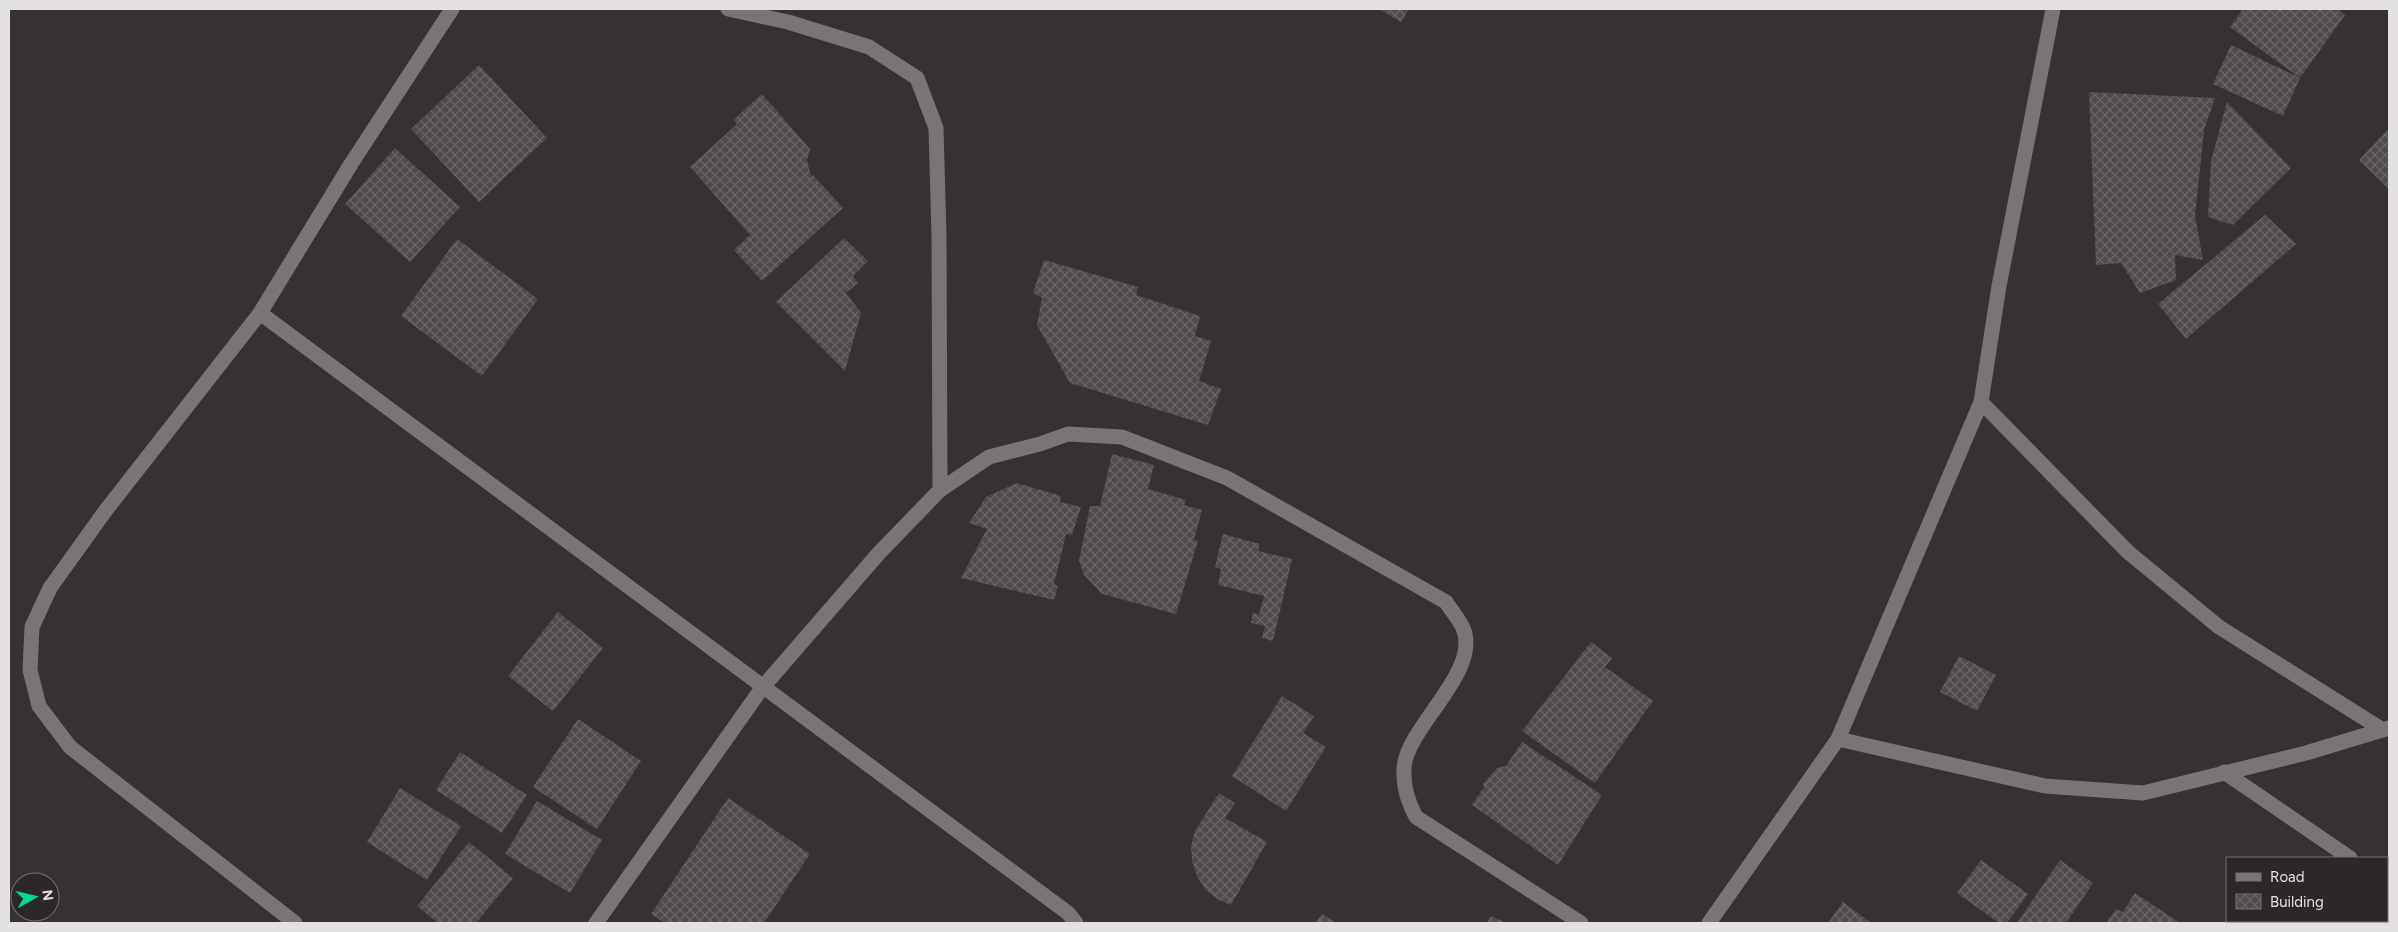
<svg xmlns="http://www.w3.org/2000/svg" width="2398" height="932" font-family="Figtree,sans-serif">
	<style>
		.building { fill: url(#building-cross-hatch) }
		.lines { fill: none; stroke-linecap: round; stroke-linejoin: round }
		.minor { stroke: #797477; stroke-width: 15 }
	</style>
	<defs>
		<pattern id="building-cross-hatch" width="8" height="8" patternUnits="userSpaceOnUse" patternTransform="scale(1.25)"><rect width="8" height="8" fill="#4f4b4d"/><path d="M0 0l8 8M0 8l8-8" fill="none" stroke="#686566"/></pattern>
	</defs>
	<rect width="100%" height="100%" fill="#353134"/>
	<path class="building" d="M1379,9H1409L1401,22Z
		M2243,9H2337L2345,15L2300,78L2230,27Z
		M2231,45L2300,78L2283,116L2213,84Z
		M479,65L547,138L479,202L411,129Z
		M2089,92L2215,98L2204,130L2195,216L2203,260L2175,255L2176,280L2140,293L2121,263L2096,265Z
		M762,94L810,149L807,160L811,177L813,175L843,208L762,281L734,250L750,235L690,167L737,124L733,120Z
		M2227,102L2291,168L2233,225L2208,217L2211,161Z
		M2389,128V189L2359,160Z
		M395,148L460,207L410,262L345,204Z
		M2265,215L2296,244L2186,339L2158,304Z
		M844,238L868,261L853,276L858,283L846,293L861,313L845,371L776,302Z
		M457,239L538,299L482,376L401,316Z
		M1044,260L1138,287L1136,295L1200,316L1195,336L1211,341L1199,381L1221,389L1208,425L1070,383L1037,325L1042,298L1033,293Z
		M1112,454L1154,465L1148,489L1186,500L1184,505L1202,510L1194,540L1198,541L1176,614L1102,594L1084,575L1079,561L1090,506H1100Z
		M1017,483L1061,496L1060,502L1081,507L1072,535L1066,534L1054,584L1058,586L1054,600L961,578L987,529L969,523L986,497Z
		M1223,534L1260,544L1258,551L1292,559L1273,641L1262,638L1265,626L1251,623L1253,613L1259,615L1264,596L1218,585L1221,569L1215,567Z
		M558,612L603,648L553,711L508,676Z
		M1591,642L1612,658L1605,667L1653,701L1595,783L1522,731Z
		M1959,656L1996,675L1977,711L1940,692Z
		M1282,696L1314,716L1303,733L1326,747L1286,811L1232,776Z
		M578,719L641,761L597,829L533,787Z
		M1522,742L1602,795L1558,865L1472,805L1484,787L1483,784L1497,768L1506,766Z
		M460,752L527,795L502,833L436,790Z
		M400,788L461,826L427,880L367,842Z
		M1219,793L1235,803L1225,818L1267,842L1231,905L1217,899L1205,889L1197,876L1192,861L1191,846L1195,831Z
		M728,798L810,854L764,923H665L651,914Z
		M537,801L602,840L570,893L505,854Z
		M469,842L513,878L476,923H438L417,906Z
		M1981,860L2028,894L2007,923H1999L1957,893Z
		M2060,860L2093,883L2066,923H2017Z
		M2135,893L2180,923H2106L2116,909L2123,912Z
		M1843,902L1871,923H1828Z
		M1322,914L1336,923H1315Z
		M1491,916L1506,923H1487Z"/>
	<g class="lines">
		<path class="minor" d="M728,9L788,22L869,47L917,78L936,128L939,236L940,490
			M260,313L1068,913L1076,923
			M1981,402L2128,552L2219,627L2383,730
			M1838,739L2045,786L2143,793L2306,753L2389,728
			M2224,772L2350,858
			M2387,886L2389,887
			M295,923L70,747L39,706L30,670L32,627L50,588L106,510L260,313L351,164L452,9
			M596,923L762,688L879,553L940,490L989,457L1040,444L1068,434L1122,437L1227,478L1446,602C1451,610 1459,619 1463,628C1482,672 1405,728 1404,769C1403,787 1408,801 1416,817L1581,923
			M1709,923L1838,739L1981,402L1999,286L2053,9
			M2385,923L2389,919"/>
	</g>
	<rect width="2398" height="932" fill="none" stroke="#e4e1e3" stroke-width="20"/>
	<rect x="2226" y="857" width="162" height="65" fill="#2b272a" stroke="#757174"/>
	<rect x="2236" y="873" width="25" height="8" fill="#797477" stroke="#757174"/>
	<text x="2270" y="882" font-size="15" fill="#e4e1e3">Road</text>
	<rect x="2236" y="894" width="25" height="15" fill="url(#building-cross-hatch)" stroke="#757174"/>
	<text x="2270" y="907" font-size="15" fill="#e4e1e3">Building</text>
	<g transform="translate(35 897) rotate(82)"><circle r="24" fill="#2b272a" stroke="#757174"/>
	<path d="M0-4L9 19L0 12L-9 19Z" fill="#05d98b"/>
	<text y="-8" font-size="14" font-weight="bold" text-anchor="middle" fill="#e4e1e3">N</text>
	</g>
</svg>
